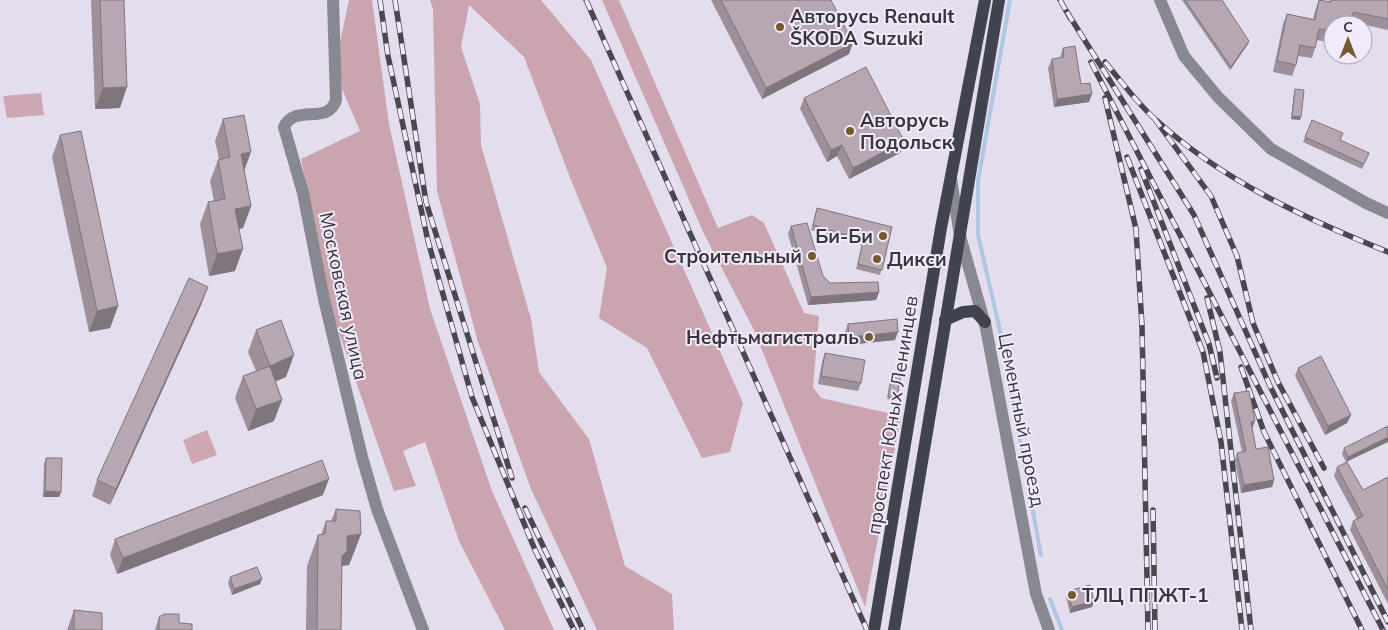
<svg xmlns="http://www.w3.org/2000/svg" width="1388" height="630" font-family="Mulish,sans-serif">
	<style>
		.green { fill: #cda7b2 }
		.forest { fill: #caa4af }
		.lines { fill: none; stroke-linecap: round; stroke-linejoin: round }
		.stream { stroke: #aec7e2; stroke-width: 4 }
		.minor { stroke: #888990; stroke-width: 12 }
		.major { stroke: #41434f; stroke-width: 12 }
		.rail-casing { stroke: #4a474e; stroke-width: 5.5 }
		.rail { stroke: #f1eafb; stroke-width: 4; stroke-dasharray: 11; stroke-linecap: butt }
		.wall { fill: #9d909a }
		.shaded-wall { fill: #7f757d }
		.building { fill: #b6a7b3; stroke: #7f757d }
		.poi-dot { fill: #745a2c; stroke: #f1eafb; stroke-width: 2 }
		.labels { text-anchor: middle; stroke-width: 4; stroke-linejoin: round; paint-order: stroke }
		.poi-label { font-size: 19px; font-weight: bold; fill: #38353b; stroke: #f1eafb; text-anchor: start }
		.street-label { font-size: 19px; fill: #38353b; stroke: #f1eafb }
	</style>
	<rect width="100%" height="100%" fill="#e4ddee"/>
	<path class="green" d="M41,93L44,115L7,118L3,96Z
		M207,430L217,455L192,464L183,440Z"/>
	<path class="forest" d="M349,0H372L389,124L430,309L492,491L554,630H505L459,541L425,442L403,451L416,486L394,491L330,307L301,159L360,131L342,89L339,47Z
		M430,0H541L591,60L743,403L730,452L702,458L647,348L599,318L607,268L571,180L524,57L469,5L461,47L480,104L481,145L531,319L539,372L589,439L625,566L672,594L674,630H597L531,489L478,342L437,191L433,9Z
		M602,0H619L718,228L752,215L764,223L804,313L819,316L813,387L821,398L901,416L865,607L754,330L704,234Z"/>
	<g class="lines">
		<path class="stream" d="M1010,0L978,181V235L999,326L1041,555
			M1050,599L1062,630"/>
		<path class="minor" d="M333,0L336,100C328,126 295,103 284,127L303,193L324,299L362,457L377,509L423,630
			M1160,0L1184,56L1218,97L1271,149L1366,203L1388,213
			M951,179L960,236L986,328L1036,594L1049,630"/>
		<path class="major" d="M945,320L963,312L975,311L985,322
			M874,630L941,228L985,0
			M894,630L999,0"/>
		<g class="rail-casing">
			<path id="rail" d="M380,0L388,56L428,241L472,397L535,550L574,630
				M395,0L426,202L512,478
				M586,0L867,630
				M1060,0L1070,18
				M1067,12L1194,215L1270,386L1388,622
				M1091,62L1383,630
				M1105,62C1121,81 1137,103 1155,119C1223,181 1304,218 1388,252
				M1105,98L1136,229L1142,326L1148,630
				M1154,118L1211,196L1237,256L1253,323L1278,382L1324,468
				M1127,157L1203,352L1221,442L1242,630
				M1141,169L1209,344L1217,378
				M1207,298L1220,352L1251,630
				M1241,367L1264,432L1362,630
				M525,508L583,630
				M1153,510L1155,630"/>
		</g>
		<use href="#rail" class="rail"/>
	</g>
	<path class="wall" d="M91,0H124L120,108L95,109Z
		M711,0H831L849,54L762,99Z
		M1182,0H1222L1248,44L1230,70Z
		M1319,0L1329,2L1330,0H1388V30L1351,22L1333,25V43L1317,40L1315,48L1312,58L1298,56L1296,65L1292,76L1273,72L1283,24L1287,14L1313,19L1315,11Z
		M1063,48L1081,84L1089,102L1054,107L1048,68L1052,59L1060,58Z
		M1295,89L1300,120L1291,119L1294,92Z
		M804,98L904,141L900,153L849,179L837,156L827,162L800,109Z
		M223,119L244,170L251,206L243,228L239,229L235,271L209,276L200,224L208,202L214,201L210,181L218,160L219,159L215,141Z
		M60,135L118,306L110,328L89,332L52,157Z
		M1305,137L1340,140L1369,153L1362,169L1303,142Z
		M817,208L892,227L880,275L856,269L862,245L811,230Z
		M791,226L823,276L830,283L879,292L876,300L808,305L788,234Z
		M202,303L110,505L92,496L97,480Z
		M848,324L895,340L846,345L845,332Z
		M256,330L286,377L275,382L274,421L248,431L235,398L243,376L256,371L248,352Z
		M825,353L861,383L858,391L818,384L822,362Z
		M1298,368L1351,415L1347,423L1325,435L1295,376Z
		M892,372L897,398L896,401L887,399Z
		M1234,393L1252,429L1256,449L1274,480L1272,487L1241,493L1235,460L1237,453L1242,452L1231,401Z
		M1388,426L1347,462L1363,490L1388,477V604L1350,530L1353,521L1357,519L1334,476L1337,467L1346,462L1342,454L1344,448Z
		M46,458L61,492L59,497H43L44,464Z
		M323,495L117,574L110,555L115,539Z
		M336,509L361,534L349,565L342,566L341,630H306L307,566L318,535H321L326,521H331Z
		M230,577L260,584L232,595L228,583Z
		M1068,591L1094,601L1092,607L1070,613L1066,597Z
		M74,610L102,630H67Z
		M159,617L179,623L192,630H155Z"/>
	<path class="shaded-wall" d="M1249,41L1248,44L1230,70L1231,67Z
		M853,43L849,54L762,99L766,88Z
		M127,87L120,108L95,109L103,88Z
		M1092,94L1089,102L1054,107L1057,99Z
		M1292,116L1301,117L1300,120L1291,119Z
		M904,141L900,153L849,179L853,168Z
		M842,145L837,156L827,162L831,150Z
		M251,152L243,174L241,154Z
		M251,206L243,228L227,231L235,209Z
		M243,249L235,271L209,276L217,254Z
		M208,287L202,303L110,505L116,489Z
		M879,292L876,300L808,305L811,297Z
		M118,306L110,328L89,332L97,311Z
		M898,332L895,340L846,345L849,337Z
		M294,355L286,377L262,387L270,366Z
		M282,400L274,421L248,431L256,409Z
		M1351,415L1347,423L1325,435L1328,426Z
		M1255,421L1252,429L1251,422Z
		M1388,437V442L1346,462L1348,457Z
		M329,479L323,495L117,574L123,558Z
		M1274,480L1272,487L1241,493L1244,485Z
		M45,491L61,492L59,497H43Z
		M361,534L349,565L341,566L335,582L347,536Z
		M262,579L260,584L232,595L234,589Z
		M1094,601L1092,607L1070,613L1072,607Z"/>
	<path class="building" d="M100,0H124L127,87L103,88Z
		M721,0H831L853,43L766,88Z
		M1185,0H1222L1249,41L1231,67Z
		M1319,0L1331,2V0H1388V19L1353,12L1350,25H1333V31L1319,29L1315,48L1300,45L1296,65L1277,61L1287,14L1315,20Z
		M1075,46L1081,84L1090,83L1092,94L1057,99L1052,59L1064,57L1063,48Z
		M866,67L904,141L853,168L842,145L831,150L804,98Z
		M1295,89L1304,90L1301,117L1292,116Z
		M244,115L251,152L241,154L251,206L235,209L243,249L217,254L208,202L225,199L218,160L230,157L223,119Z
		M1312,120L1343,133L1340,140L1369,153L1364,164L1305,137Z
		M81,131L118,306L97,311L60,135Z
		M817,208L892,227L882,270L858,264L863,240L813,225Z
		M807,223L823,276L830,283L878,282L879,292L811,297L791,226Z
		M189,278L208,287L116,489L97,480Z
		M897,319L898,332L849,337L848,324Z
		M281,320L294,355L270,366L256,330Z
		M825,353L865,360L861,383L821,376Z
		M1321,356L1351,415L1328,426L1298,368Z
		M270,366L282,400L256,409L243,376Z
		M892,372L901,374L897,398L888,396Z
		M1249,391L1255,421L1251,422L1256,449L1268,447L1274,480L1244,485L1237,453L1246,451L1234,393Z
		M1388,426V437L1348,457L1344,448Z
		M46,458H62L61,492L45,491Z
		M322,460L329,479L123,558L115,539Z
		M1347,462L1363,490L1388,477V590L1353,521L1363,516L1337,467Z
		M336,509L360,511L361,534L347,536V551L342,556L341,630H317L318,535L325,534L326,521H336Z
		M257,567L262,579L234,589L230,577Z
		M1090,585L1094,601L1072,607L1068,591Z
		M74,610L102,613V630H74Z
		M164,614H179V623L192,624V630H159V617Z"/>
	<g class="poi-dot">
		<circle cx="780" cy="27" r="5"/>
		<circle cx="850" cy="131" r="5"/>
		<circle cx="883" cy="236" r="5"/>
		<circle cx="812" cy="256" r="5"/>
		<circle cx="877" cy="259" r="5"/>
		<circle cx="869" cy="337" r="5"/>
		<circle cx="1072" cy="595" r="5"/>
	</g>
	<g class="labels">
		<g class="poi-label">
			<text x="790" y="23">Авторусь Renault<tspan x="790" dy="22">ŠKODA Suzuki</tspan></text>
			<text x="860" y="127">Авторусь<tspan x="860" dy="22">Подольск</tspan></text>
			<text x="873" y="243" text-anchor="end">Би-Би</text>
			<text x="802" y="263" text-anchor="end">Строительный</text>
			<text x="887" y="266">Дикси</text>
			<text x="859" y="344" text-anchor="end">Нефтьмагистраль</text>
			<text x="1082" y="602">ТЛЦ ППЖТ-1</text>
		</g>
		<g class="street-label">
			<text transform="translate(344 296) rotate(78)" y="7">Московская улица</text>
			<text transform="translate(892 415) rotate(-81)" y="7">проспект Юных Ленинцев</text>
			<text transform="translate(1022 420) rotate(79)" y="7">Цементный проезд</text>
		</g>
	</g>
	<g transform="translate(1348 40)"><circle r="24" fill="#f1eafb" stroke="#a7a2ae"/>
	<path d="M0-4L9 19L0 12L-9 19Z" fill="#745a2c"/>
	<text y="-8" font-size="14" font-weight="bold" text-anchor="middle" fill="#38353b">С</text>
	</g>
</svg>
